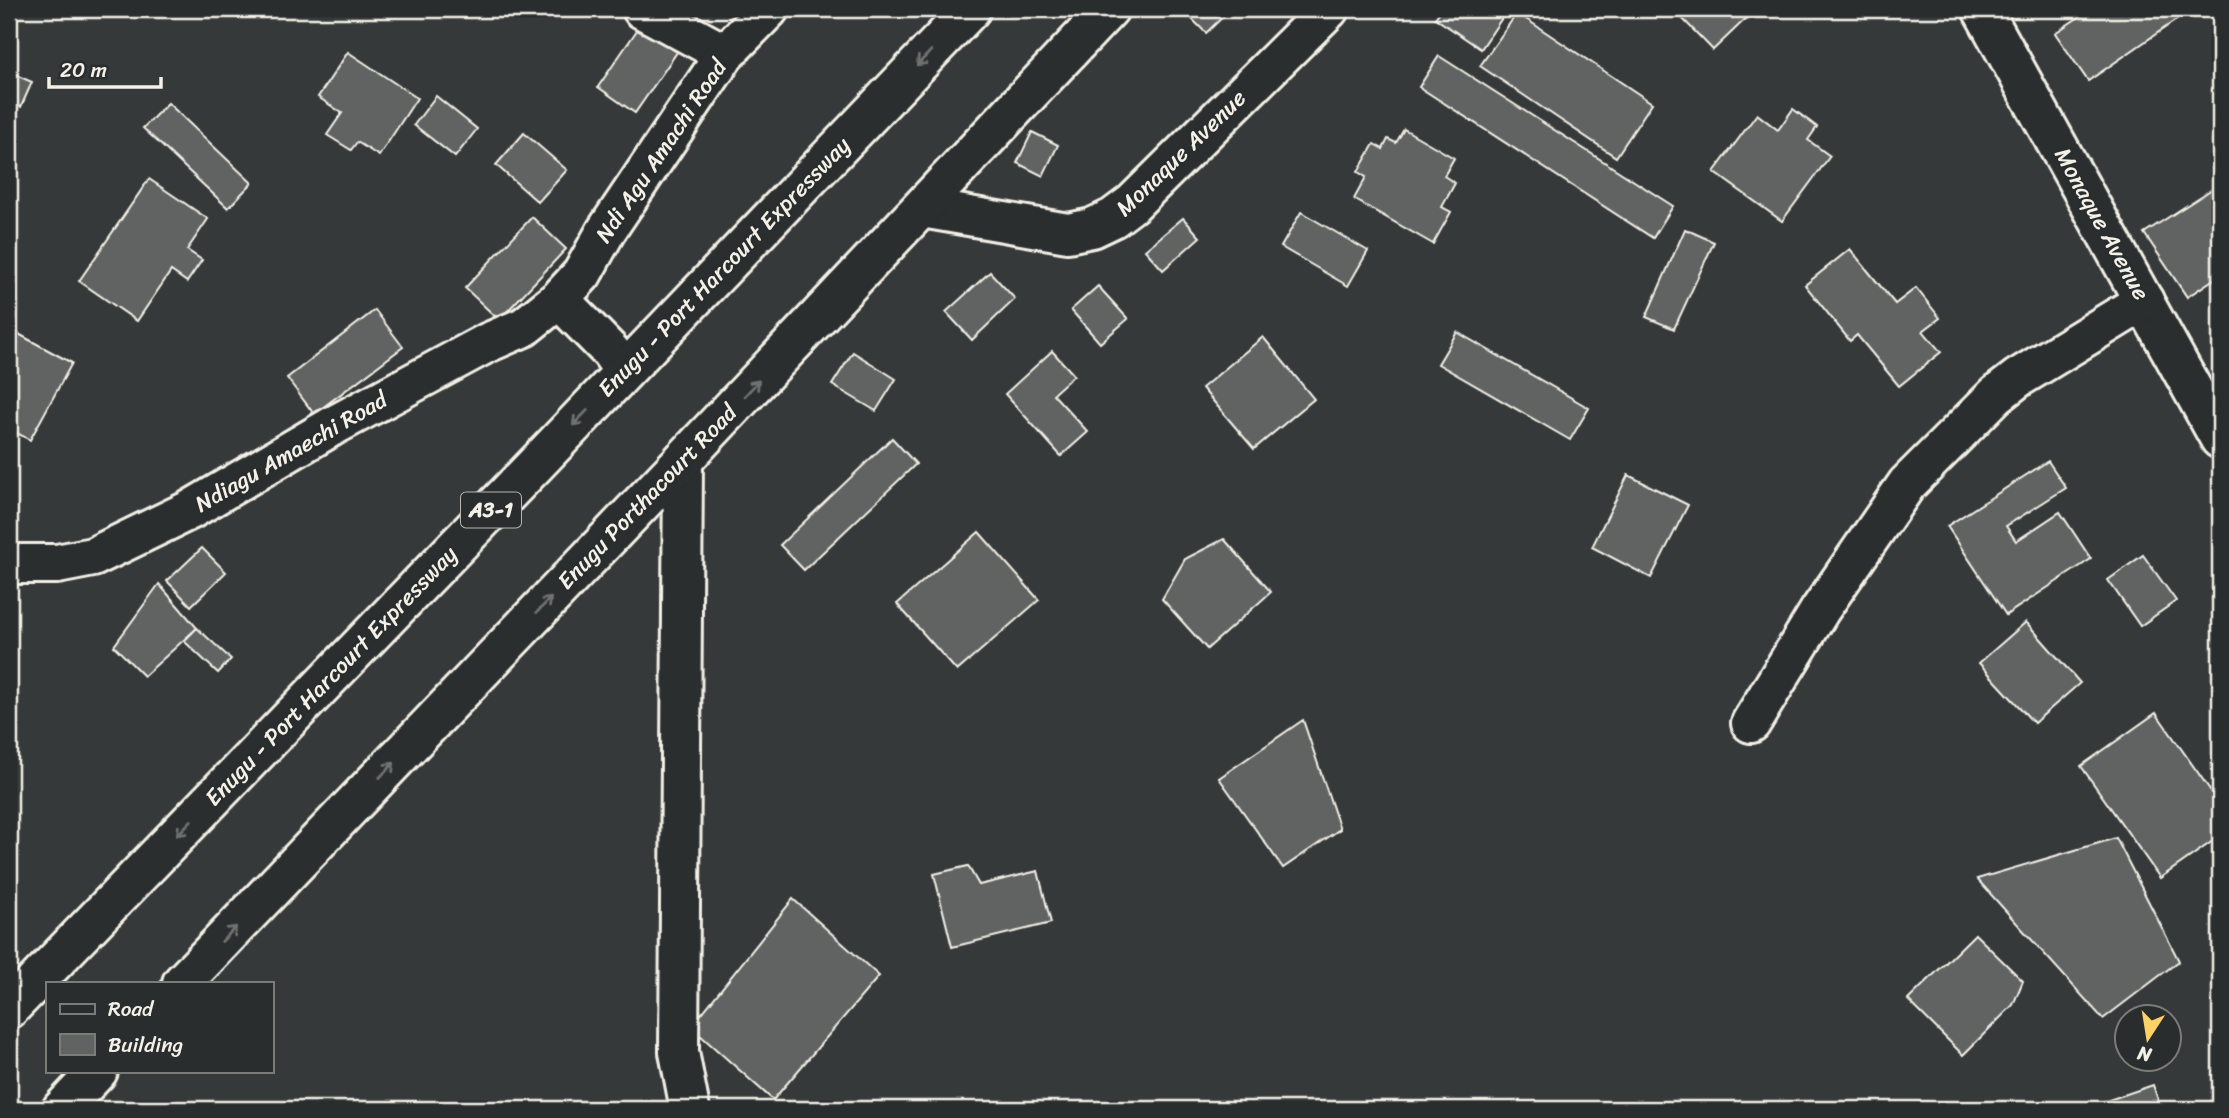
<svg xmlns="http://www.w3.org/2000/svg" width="2229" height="1118" font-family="Sriracha,sans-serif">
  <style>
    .building { fill: #616362; stroke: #f4f1e8; stroke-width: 2 }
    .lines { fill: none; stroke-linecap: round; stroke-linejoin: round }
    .minor-casing { stroke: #f4f1e8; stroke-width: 44 }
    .highway-casing { stroke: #f4f1e8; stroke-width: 44 }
    .minor { stroke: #2a2d2e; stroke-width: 38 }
    .highway { stroke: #2a2d2e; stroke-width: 38 }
    .oneway { stroke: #71726f }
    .labels { text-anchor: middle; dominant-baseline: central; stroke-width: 5; stroke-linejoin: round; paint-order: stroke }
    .shield { fill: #2a2d2e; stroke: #b7b6b0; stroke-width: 2 }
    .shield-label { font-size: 21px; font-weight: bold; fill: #f4f1e8 }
    .street-label { font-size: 23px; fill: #f4f1e8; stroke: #2a2d2e }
  </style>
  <rect width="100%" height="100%" fill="#363939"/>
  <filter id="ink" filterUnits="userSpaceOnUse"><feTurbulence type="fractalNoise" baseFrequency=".0143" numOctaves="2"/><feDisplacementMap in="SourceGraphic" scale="14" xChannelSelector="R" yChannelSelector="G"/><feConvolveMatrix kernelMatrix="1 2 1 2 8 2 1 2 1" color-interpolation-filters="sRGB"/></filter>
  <g filter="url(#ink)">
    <g class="building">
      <path d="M1192,9H1231L1206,33L1187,14Z"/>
      <path d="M1442,9H1508L1481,49L1435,18Z"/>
      <path d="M1683,9H1756L1713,50L1678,14Z"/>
      <path d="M2091,9H2192L2088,81L2055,33Z"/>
      <path d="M1517,13L1652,103L1616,157L1480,66Z"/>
      <path d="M646,17L684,42L635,113L598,87Z"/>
      <path d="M348,52L417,98L379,156L357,142L351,150L327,135L342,113L318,97Z"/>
      <path d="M1439,56L1673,206L1653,238L1419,87Z"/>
      <path d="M9,72L32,82L21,107L9,102Z"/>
      <path d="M436,96L477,129L455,157L414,125Z"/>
      <path d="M168,103L252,183L228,208L143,128Z"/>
      <path d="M1793,109L1817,127L1808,140L1830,156L1782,221L1714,172L1757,114L1778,130Z"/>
      <path d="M1404,129L1454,158L1444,176L1455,183L1442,207L1451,212L1433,244L1354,199L1366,177L1358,172L1374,144L1383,149L1388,139L1396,143Z"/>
      <path d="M1032,132L1058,145L1043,176L1017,163Z"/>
      <path d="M524,133L567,170L538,202L496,165Z"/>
      <path d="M149,179L208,219L187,250L202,260L187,282L171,271L137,321L79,281Z"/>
      <path d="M2220,184V275L2187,297L2144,233Z"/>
      <path d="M1301,212L1368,251L1348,286L1281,247Z"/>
      <path d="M532,217L566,249L499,320L465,288Z"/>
      <path d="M1183,218L1200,237L1163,270L1145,250Z"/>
      <path d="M1685,229L1714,242L1674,329L1646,317Z"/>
      <path d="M1850,249L1895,304L1916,288L1940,318L1923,331L1941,352L1899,386L1857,335L1850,341L1805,285Z"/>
      <path d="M990,272L1015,299L972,340L946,312Z"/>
      <path d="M1098,286L1128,319L1100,343L1071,310Z"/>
      <path d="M375,310L403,347L314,414L287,378Z"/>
      <path d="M13,331L72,363L30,440L9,429V338Z"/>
      <path d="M1457,332L1589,408L1570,440L1438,364Z"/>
      <path d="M1263,337L1314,399L1254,449L1202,388Z"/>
      <path d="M1052,351L1074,375L1053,394L1088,432L1061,456L1005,394Z"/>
      <path d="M853,352L896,379L876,411L832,385Z"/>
      <path d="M892,438L916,464L804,570L780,545Z"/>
      <path d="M2048,461L2066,488L2006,526L2016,541L2060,512L2091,559L2006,615L1947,526Z"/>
      <path d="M1628,475L1688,505L1651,578L1592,547Z"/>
      <path d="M979,532L1039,600L957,671L897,604Z"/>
      <path d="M1224,539L1271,592L1207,649L1162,599L1185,559Z"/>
      <path d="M202,548L226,572L191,606L167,581Z"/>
      <path d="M2143,555L2176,601L2140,626L2108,580Z"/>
      <path d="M159,584L197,628L144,676L114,646Z"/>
      <path d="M2026,622L2080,683L2034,723L1979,663Z"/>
      <path d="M197,628L231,659L218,673L184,641Z"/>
      <path d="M2156,713L2220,804V836L2160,878L2081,766Z"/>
      <path d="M1303,720L1340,829L1283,868L1219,778Z"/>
      <path d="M2116,838L2179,961L2103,1019L1977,879Z"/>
      <path d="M968,866L979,885L1038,871L1051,923L952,947L934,874Z"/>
      <path d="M793,899L879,976L773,1100L691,1027Z"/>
      <path d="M1975,934L2023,981L2013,1005L1963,1055L1908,1000Z"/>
      <path d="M2153,1085L2161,1109H2093L2091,1106Z"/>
    </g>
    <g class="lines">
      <defs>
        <g id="minor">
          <path d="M642,9L725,54"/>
          <path d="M1982,9L2220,439"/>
          <path d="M922,208L1068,233L1092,228L1113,218L1133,203L1329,9"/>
          <path d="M559,299L610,351L624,371"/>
          <path d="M683,460L679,1052L690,1109"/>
          <path d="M9,562L15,564H57L93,557L190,510L331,427L487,343L524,327L559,299L582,274L606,231L725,54L769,9"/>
          <path d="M1751,723L1820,610L1907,484L1996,395L2018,378L2144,301"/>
        </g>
        <g id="highway">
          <path d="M182,983L683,460L1109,9"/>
          <path d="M9,1009L538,462L971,9"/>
          <path d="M62,1109L98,1071"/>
        </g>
      </defs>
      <use href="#minor" class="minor-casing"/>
      <use href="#highway" class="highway-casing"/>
      <use href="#minor" class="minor"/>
      <use href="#highway" class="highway"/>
    </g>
    <defs><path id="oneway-shaft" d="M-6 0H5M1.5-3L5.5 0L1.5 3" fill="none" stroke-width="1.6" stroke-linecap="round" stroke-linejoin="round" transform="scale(1.75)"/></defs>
    <g class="oneway">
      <use href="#oneway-shaft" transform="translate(924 58) rotate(134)"/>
      <use href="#oneway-shaft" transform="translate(752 388) rotate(-47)"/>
      <use href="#oneway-shaft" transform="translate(580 418) rotate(134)"/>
      <use href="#oneway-shaft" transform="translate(544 605) rotate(-46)"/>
      <use href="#oneway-shaft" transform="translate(387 770) rotate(-46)"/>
      <use href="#oneway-shaft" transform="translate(184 828) rotate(134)"/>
      <use href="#oneway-shaft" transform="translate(229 934) rotate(-46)"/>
    </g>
  </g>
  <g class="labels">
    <rect class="shield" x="461" y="492.5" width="60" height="35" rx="5"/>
    <g class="shield-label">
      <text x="491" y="510">A3-1</text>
    </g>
    <g class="street-label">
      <text transform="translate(661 151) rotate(-56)">Ndi Agu Amachi Road</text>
      <text transform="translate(1181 153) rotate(-44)">Monaque Avenue</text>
      <text transform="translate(2102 224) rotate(61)">Monaque Avenue</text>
      <text transform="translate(724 267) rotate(-46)">Enugu - Port Harcourt Expressway</text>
      <text transform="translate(291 452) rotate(-30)">Ndiagu Amaechi Road</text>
      <text transform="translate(647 497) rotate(-46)">Enugu Porthacourt Road</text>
      <text transform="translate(331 676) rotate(-46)">Enugu - Port Harcourt Expressway</text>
    </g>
  </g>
  <rect width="2229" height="1118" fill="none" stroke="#2a2d2e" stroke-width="35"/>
  <rect x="18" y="18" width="2194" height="1083" fill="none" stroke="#f4f1e8" stroke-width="2.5" filter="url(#ink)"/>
  <rect x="46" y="982" width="228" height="91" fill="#2a2d2e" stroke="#7b7b78" stroke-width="2"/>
  <rect x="60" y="1004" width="35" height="10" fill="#2a2d2e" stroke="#7b7b78" stroke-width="2"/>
  <text x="108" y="1016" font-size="21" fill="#f4f1e8">Road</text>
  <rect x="60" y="1034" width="35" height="21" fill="#616362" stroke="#7b7b78" stroke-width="2"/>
  <text x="108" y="1052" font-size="21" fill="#f4f1e8">Building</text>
  <g transform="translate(2148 1038) rotate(192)"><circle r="33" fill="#2a2d2e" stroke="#7b7b78" stroke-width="2"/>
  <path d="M0-5L12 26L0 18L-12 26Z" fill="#ffd166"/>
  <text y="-10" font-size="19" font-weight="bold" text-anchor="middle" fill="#f4f1e8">N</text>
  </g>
  <path d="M49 77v10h112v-10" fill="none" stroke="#f4f1e8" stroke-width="3.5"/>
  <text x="60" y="77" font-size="21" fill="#f4f1e8" stroke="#2a2d2e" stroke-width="5" paint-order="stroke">20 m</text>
</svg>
